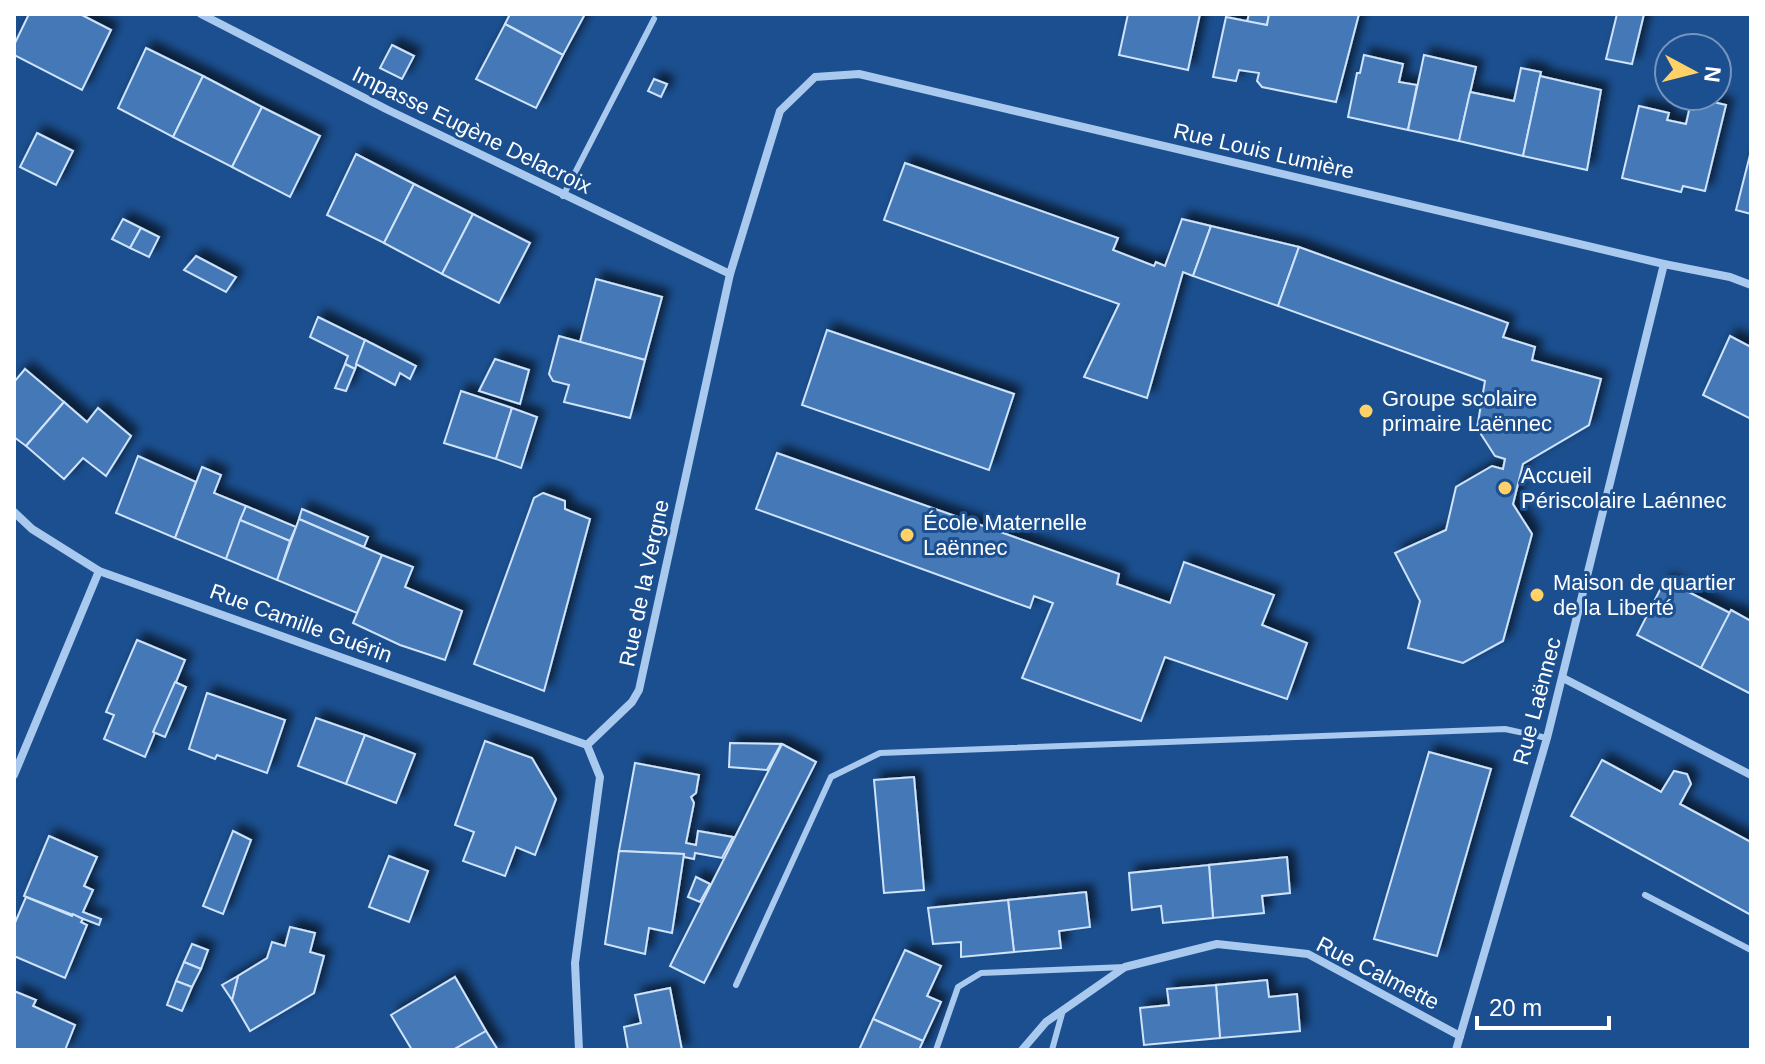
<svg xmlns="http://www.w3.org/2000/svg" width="1765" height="1064" font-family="Helvetica,sans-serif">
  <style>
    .building { fill: #4478b7; stroke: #cfe3fa; stroke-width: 2; filter: url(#shadow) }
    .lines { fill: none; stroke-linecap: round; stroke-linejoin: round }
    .service { stroke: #a9c9ee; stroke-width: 6 }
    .minor { stroke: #a9c9ee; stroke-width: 8 }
    .poi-dot { fill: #ffd166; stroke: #1b4f8f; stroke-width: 3 }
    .labels { text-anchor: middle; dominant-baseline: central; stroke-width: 6; stroke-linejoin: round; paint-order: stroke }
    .street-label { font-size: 22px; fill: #fff; stroke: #1b4f8f }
    .poi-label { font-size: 22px; fill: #fff; stroke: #1b4f8f; text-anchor: start }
  </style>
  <defs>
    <filter id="shadow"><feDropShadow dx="7" dy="-7" stdDeviation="4" flood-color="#0009"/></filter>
  </defs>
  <rect width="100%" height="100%" fill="#1b4f8f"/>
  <g class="building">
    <path d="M29,14H80L111,30L82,90L14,55V45Z"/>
    <path d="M510,14H585L563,55L505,24Z"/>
    <path d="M1128,14H1200L1188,70L1119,55Z"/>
    <path d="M1249,14H1269L1267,25L1247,22Z"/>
    <path d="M1269,14H1359L1336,102L1262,87L1257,81L1259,73L1239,70L1236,81L1213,77L1226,17L1267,25Z"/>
    <path d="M1617,14H1644L1632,64L1606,59Z"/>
    <path d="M505,24L563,55L536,108L476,79Z"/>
    <path d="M392,45L414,56L402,79L380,68Z"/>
    <path d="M146,48L203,76L173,137L118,108Z"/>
    <path d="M1364,55L1403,64L1399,82L1417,85L1408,130L1348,117L1357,73H1360Z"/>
    <path d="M1424,55L1476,67L1459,141L1408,130Z"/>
    <path d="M1521,68L1541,72L1523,156L1459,141L1470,92L1514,101Z"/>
    <path d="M203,76L262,107L232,167L173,137Z"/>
    <path d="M1540,76L1601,90L1587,170L1523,156Z"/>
    <path d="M654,79L667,84L661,97L648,91Z"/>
    <path d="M1692,97L1726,105L1705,191L1683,186L1681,192L1622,178L1639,106L1669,113L1667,120L1686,124Z"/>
    <path d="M262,107L320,136L290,197L232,167Z"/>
    <path d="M37,133L73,151L56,185L20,167Z"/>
    <path d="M1751,151V214L1736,210Z"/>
    <path d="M356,154L414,184L384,243L327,215Z"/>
    <path d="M905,163L1118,238L1113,250L1154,266L1156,262L1165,266L1182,219L1211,226L1193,276L1183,272L1147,398L1084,377L1119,304L884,220Z"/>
    <path d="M414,184L473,214L442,274L384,243Z"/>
    <path d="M473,214L530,243L499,303L442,274Z"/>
    <path d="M123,219L141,228L130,248L112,239Z"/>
    <path d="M1211,226L1299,247L1278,306L1193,276Z"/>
    <path d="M141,228L159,237L149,257L130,248Z"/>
    <path d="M1299,247L1508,323L1503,337L1535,347L1532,360L1601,379L1589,425L1523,464L1513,504L1532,534L1503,641L1463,663L1408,648L1420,601L1395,553L1446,530L1456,487L1492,466L1503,469L1505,459L1495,456L1477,428L1485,381L1278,306Z"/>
    <path d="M196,256L236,277L226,292L184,270Z"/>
    <path d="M596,279L662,297L645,360L580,342Z"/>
    <path d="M318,317L365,340L355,369L345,364L348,356L310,337Z"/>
    <path d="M827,330L1014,394L989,470L802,405Z"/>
    <path d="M559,336L645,360L630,418L564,402L569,385L553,381L549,374Z"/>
    <path d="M1730,336L1751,347V419L1703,395Z"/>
    <path d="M365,340L416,366L410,379L400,373L395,385L356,364Z"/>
    <path d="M495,359L529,370L520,404L479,391Z"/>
    <path d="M345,364L355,369L346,391L335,388Z"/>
    <path d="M25,369L64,402L26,446L14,437V382Z"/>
    <path d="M461,391L512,408L496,459L444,443Z"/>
    <path d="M64,402L87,422L98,408L131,436L106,476L83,458L64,479L26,446Z"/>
    <path d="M512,408L537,417L521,468L496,459Z"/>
    <path d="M777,453L1119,574L1117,584L1170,603L1184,562L1274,595L1262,625L1307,643L1287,699L1165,657L1141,721L1022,678L1053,603L1034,596L1030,608L756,509Z"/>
    <path d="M138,456L196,482L175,538L116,513Z"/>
    <path d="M202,467L221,475L214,493L246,506L226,559L175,538Z"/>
    <path d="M543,493L565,501V509L590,519L544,691L474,664L534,498Z"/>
    <path d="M246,506L296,527L290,541L240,520Z"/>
    <path d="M302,509L368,537L364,547L299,519Z"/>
    <path d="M299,519L382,555L357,613L277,580Z"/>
    <path d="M240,520L290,541L277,580L226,559Z"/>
    <path d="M382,555L413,567L405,587L462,611L445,660L400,645L353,623Z"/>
    <path d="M1665,580L1730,613L1701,668L1637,635Z"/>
    <path d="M1731,610L1751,621V694L1701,668Z"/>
    <path d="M137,640L185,660L145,757L104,739L114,715L106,712Z"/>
    <path d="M175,682L186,687L165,737L153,732Z"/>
    <path d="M207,693L285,720L267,773L217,755L215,759L189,749Z"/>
    <path d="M316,718L365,735L346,784L298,766Z"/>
    <path d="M365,735L415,754L396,803L346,784Z"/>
    <path d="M485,741L532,758L556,799L535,855L516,847L505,876L463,861L474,832L455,825Z"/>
    <path d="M730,743L781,744L767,770L729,767Z"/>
    <path d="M782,744L816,762L704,983L670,966Z"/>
    <path d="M1429,752L1491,769L1437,956L1374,939Z"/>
    <path d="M1602,760L1661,792L1674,771L1687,774L1691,784L1680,804L1751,842V915L1571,816Z"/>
    <path d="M635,763L699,775L696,793L691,797L694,803L686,843L696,845L698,831L733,837L722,858L695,853L694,859L684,857V854L619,851Z"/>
    <path d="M914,777L924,890L884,893L874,780Z"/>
    <path d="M233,831L251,840L223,914L203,906Z"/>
    <path d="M49,836L97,857L84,886L93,890L83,912L101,919L99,925L24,896Z"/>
    <path d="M619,851L684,854L672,933L649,928L645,954L605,944Z"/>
    <path d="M389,856L428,871L409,922L369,907Z"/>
    <path d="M1287,857L1290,893L1262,896L1264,913L1213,918L1209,865Z"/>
    <path d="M1209,865L1213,918L1163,923L1161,906L1132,910L1129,873Z"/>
    <path d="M696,877L710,884L700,902L688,897Z"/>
    <path d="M1086,892L1090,927L1059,931L1061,948L1014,952L1008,900Z"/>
    <path d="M26,897L72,916L73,914L83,919L81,922L87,925L65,978L14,956V925Z"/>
    <path d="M1008,900L1014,952L961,957V942L933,944L928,908Z"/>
    <path d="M290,927L315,933L310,952L324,956L314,993L250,1031L232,1000L238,976L267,958L272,942L285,946Z"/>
    <path d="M192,944L208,950L201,969L184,962Z"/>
    <path d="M905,950L941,966L927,996L941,1002L923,1041L873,1019Z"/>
    <path d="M184,962L201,969L192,987L176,981Z"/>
    <path d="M238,976L232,1000L222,985Z"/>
    <path d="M455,977L486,1031L453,1050H412L391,1015Z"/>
    <path d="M1267,980L1269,997L1297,994L1300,1031L1220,1038L1216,985Z"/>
    <path d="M176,981L192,987L182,1011L167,1005Z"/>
    <path d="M1216,985L1220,1038L1144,1045L1140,1008L1169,1005L1167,989Z"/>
    <path d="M670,988L682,1050H628L624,1027L641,1023L635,995Z"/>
    <path d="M14,991L36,1000L33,1006L75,1025L65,1050H14Z"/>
    <path d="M873,1019L923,1041L919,1050H859Z"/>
    <path d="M486,1031L498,1050H453Z"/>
  </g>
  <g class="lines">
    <g class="service">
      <path d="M563,196L654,19"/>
      <path d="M1645,895L1751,950"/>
      <path d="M736,985L831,777L880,753L1505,729L1547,738"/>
      <path d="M936,1050L958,987L981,973L1125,967"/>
      <path d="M1052,1050L1063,1010"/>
    </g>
    <g class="minor">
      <path d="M201,14L388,110L730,274"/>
      <path d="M14,512L32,529L99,571L587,745"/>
      <path d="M1563,678L1751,775"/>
      <path d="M14,775L99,571"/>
      <path d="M579,1050L575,963L600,777L587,745L632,702L639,690L730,274L780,111L815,77L859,74L1664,264L1730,277L1751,285"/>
      <path d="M1022,1050L1046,1022L1125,967L1217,944L1308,954L1460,1036"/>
      <path d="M1456,1050L1547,738L1664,264"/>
    </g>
  </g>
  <g class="poi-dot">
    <circle cx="1366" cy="411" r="8"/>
    <circle cx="1505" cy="488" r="8"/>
    <circle cx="907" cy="535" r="8"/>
    <circle cx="1537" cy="595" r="8"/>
  </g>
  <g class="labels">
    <g class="street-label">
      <text transform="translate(472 130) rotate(26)">Impasse Eugène Delacroix</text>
      <text transform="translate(1264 151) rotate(13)">Rue Louis Lumière</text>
      <text transform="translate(644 583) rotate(-78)">Rue de la Vergne</text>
      <text transform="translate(301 623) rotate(20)">Rue Camille Guérin</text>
      <text transform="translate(1537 701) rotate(-75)">Rue Laënnec</text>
      <text transform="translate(1378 973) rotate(27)">Rue Calmette</text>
    </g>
    <g class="poi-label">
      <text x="1382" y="398">Groupe scolaire<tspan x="1382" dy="25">primaire Laënnec</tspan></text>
      <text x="1521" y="475">Accueil<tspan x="1521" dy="25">Périscolaire Laénnec</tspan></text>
      <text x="923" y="522">École Maternelle<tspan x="923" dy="25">Laënnec</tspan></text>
      <text x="1553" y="582">Maison de quartier<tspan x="1553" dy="25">de la Liberté</tspan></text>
    </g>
  </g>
  <rect width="1765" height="1064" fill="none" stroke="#ffffff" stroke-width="32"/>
  <g transform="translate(1693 72) rotate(97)"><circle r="38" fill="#1b4f8f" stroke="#7695bc" stroke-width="2"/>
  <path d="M0-6L14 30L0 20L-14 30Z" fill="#ffd166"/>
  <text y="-12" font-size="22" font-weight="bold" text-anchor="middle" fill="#ffffff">N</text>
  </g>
  <path d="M1477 1016v12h132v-12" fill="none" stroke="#ffffff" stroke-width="4"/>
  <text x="1489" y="1016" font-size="24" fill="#ffffff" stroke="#1b4f8f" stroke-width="6" paint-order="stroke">20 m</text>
</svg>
